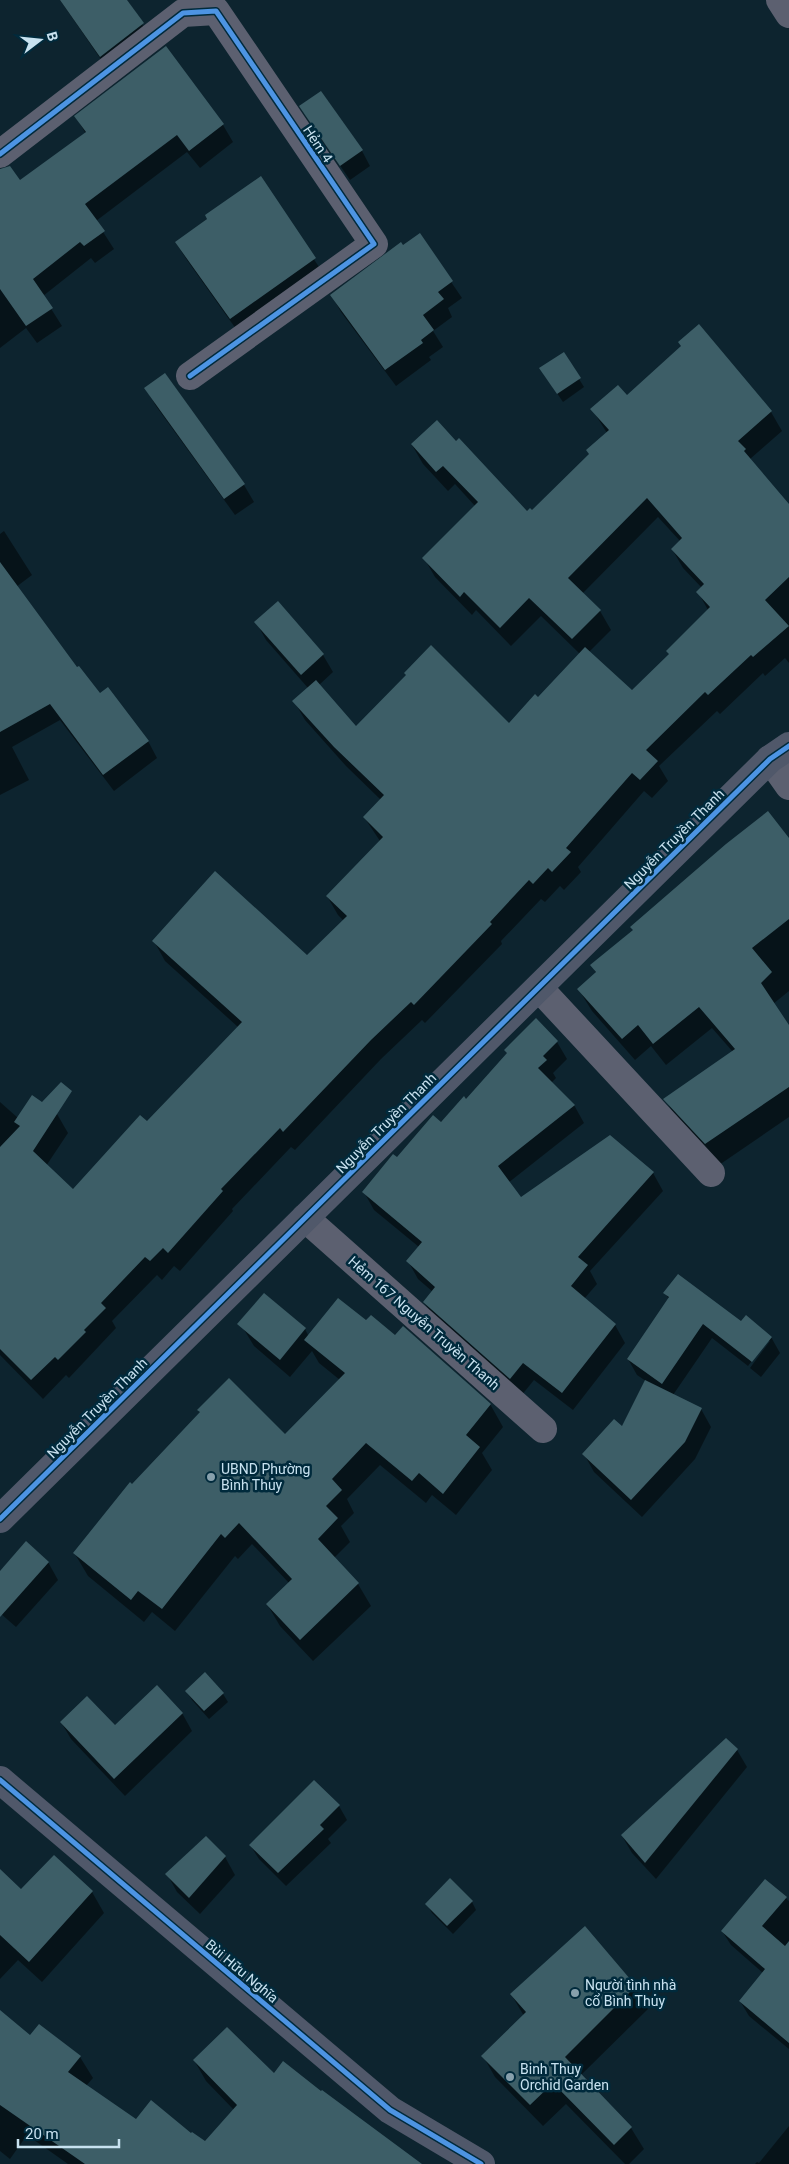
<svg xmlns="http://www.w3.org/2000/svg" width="789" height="2164" font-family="Roboto,sans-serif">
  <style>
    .shadow { fill: #0007; fill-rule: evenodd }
    .building { fill: #3d5e67 }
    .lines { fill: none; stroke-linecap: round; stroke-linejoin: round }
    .street { stroke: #5c6070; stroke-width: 28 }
    .secondary { stroke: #50586a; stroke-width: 28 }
    .cycleway-casing { stroke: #002a3c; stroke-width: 8 }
    .cycleway { stroke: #4d94e3; stroke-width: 5 }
    .poi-dot { fill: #87a0ac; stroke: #002a3c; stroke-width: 2 }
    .labels { text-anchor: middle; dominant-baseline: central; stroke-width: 5; stroke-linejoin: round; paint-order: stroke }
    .street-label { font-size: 14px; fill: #c8e2f0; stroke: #002a3c }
    .poi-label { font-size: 14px; fill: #c8e2f0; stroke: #002a3c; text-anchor: start }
  </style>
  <rect width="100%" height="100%" fill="#0d242f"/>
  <g class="shadow">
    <path d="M60,0H126L153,41L111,74Z"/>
    <path d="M165,48L223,125L233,142L200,168L187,152L96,221L114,249L95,263L91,258L43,296L62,326L37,343L26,328L0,348V204L86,134L76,117Z"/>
    <path d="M310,122L362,151L370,166L350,180Z"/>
    <path d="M260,178L325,276L241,336L187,260L176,243Z"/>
    <path d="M419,235L462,298L448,308L452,317L433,331L443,347L429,357L431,360L396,386L341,312L332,296Z"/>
    <path d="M699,326L771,412L782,431L750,459L789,506V663L785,658L765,676L763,673L720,714L717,711L659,766L668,781L652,798L644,791L578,867L581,872L564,890L560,886L545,902L541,899L501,941L502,944L425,1023L422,1020L381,1059L295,1150L291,1147L232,1209L233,1211L180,1271L174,1266L162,1280L157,1275L112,1321L116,1328L69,1378L66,1375L43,1399L0,1355V1102L18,1118L57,1114L68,1133L46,1166L73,1191L147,1123L238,1027L165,961L154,941L308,957L344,921L338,915L327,896L380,841L364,817L381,800L346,766L305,720L294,701L308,688L266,640L256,622L278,603L323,655L333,672L319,685L356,728L509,724L538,699L580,654L541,616L511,646L476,610L472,615L435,577L424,558L475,506L455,484L448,491L423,464L412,445L456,442L527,513L531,512L590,455L607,433L592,409L627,397L682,347ZM658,517L680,541L672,549L683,568L702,588L698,592L708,610L670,654L632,692L589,652L611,630L600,611L582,594Z"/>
    <path d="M546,377L579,379L584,387L563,402Z"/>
    <path d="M146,389L244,485L254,502L235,515L156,406Z"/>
    <path d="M4,531L32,575L16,587L77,669L99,695L148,741L157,758L114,791L60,720L12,747L29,780L0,795V534Z"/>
    <path d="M789,840V991L773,1004L789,1027V1117L719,1165L678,1121L665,1099L733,1052L712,1028L666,1065L651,1046L635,1060L592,1011L579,990L596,973L592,965Z"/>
    <path d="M557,1042L567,1059L553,1073L556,1078L551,1083L574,1105L584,1123L508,1183L520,1199L653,1173L663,1191L590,1271L597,1284L584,1299L615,1325L625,1343L573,1410L534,1380L521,1396L435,1319L424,1302L433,1292L418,1279L408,1261L419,1247L374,1210L364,1192L397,1159L466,1101Z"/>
    <path d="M665,1293L741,1323L771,1337L780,1353L761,1377L750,1368L770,1341H767L748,1366L712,1338L673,1395L701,1409L711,1427L695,1459L642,1517L594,1472L584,1454L623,1428L646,1381L637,1375L628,1359L669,1299Z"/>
    <path d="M366,1322L395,1337L490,1404L503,1427L482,1453L492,1470L456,1515L432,1495L426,1503L380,1465L347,1499L354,1513L341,1526L350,1542L334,1558L358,1584L371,1606L313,1661L280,1626L267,1604L289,1583L252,1544L238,1559L235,1556L175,1631L152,1612L144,1622L88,1576L75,1554L132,1485L285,1436L340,1380L319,1363L312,1351L290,1377L254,1346L243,1328L305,1329L309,1337Z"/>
    <path d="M48,1562L58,1580L16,1627L0,1613V1573Z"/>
    <path d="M187,1692L223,1694L228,1702L209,1719L192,1700Z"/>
    <path d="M182,1713L192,1731L125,1796L71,1739L61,1722L115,1727Z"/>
    <path d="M737,1750L747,1767L656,1879L632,1853L622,1836Z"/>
    <path d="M339,1806L347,1820L328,1839L331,1843L286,1886L259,1859L250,1845Z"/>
    <path d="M206,1838L225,1857L235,1875L200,1914L177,1892L167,1874Z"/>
    <path d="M0,1871L21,1891L92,1892L104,1913L42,1982L18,1960L0,1979Z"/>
    <path d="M765,1881L789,1901V2049L749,2016L740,2001L763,1973L731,1945L722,1931Z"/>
    <path d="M472,1902L476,1910L453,1934L432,1913L427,1904Z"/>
    <path d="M585,1928L635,1987L648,2009L581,2075L631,2128L644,2149L629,2164H625L566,2104L543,2126L495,2077L483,2056L524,2016L511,1994Z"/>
    <path d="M0,2012L30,2037L39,2025L80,2057L93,2078L86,2086L136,2121L191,2135L206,2143L234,2110L206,2081L194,2060L275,2075L420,2164H68L27,2135L10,2159L0,2151Z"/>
    <path d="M789,2126V2164H755L757,2162L759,2163Z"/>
  </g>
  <g class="building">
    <path d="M60,0H127L144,23L100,57Z"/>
    <path d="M166,46L224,124L189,151L177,135L85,204L105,231L84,246L80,242L33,279L53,308L26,326L0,289V169L10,166L20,180L86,132L74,116Z"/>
    <path d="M321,91L363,150L340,166L299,106Z"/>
    <path d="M261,176L316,258L230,319L175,242L207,219L205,215Z"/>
    <path d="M420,233L453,281L438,292L444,299L423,315L434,330L421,340L423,343L385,370L330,295L401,242L403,245Z"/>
    <path d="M699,324L772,411L738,441L746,449L744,451L789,504V577L765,600L789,626L753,657L751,655L708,695L705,692L646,750L658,761L640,780L632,773L566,848L571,852L552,872L548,868L533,884L529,880L490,922L492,924L414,1005L411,1002L371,1040L283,1132L280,1128L221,1189L223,1191L168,1253L163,1248L150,1261L145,1257L101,1303L106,1308L84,1330L86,1332L58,1360L55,1357L31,1380L0,1349V1147L20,1126L14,1122L32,1095L42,1102L61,1082L72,1091L33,1151L73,1189L140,1115L147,1121L242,1022L152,941L215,871L307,955L347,916L326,896L383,837L363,817L384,795L334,747L292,701L316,680L356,726L406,675L404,673L431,645L509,723L535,694L538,697L585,647L632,690L669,654L666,651L710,607L696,592L704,584L671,549L682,538L647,498L568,578L601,610L572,639L529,598L500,628L464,592L460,597L422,558L478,502L443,466L436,472L411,444L437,420L456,441L459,438L527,511L530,508L532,510L589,454L586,450L609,430L590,409L618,385L627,395L681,346L678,342Z"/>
    <path d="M564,352L581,378L557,394L539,368Z"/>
    <path d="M165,373L245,484L224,499L144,388Z"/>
    <path d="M0,562L77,667L79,666L100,693L108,687L149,741L103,775L50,704L0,732Z"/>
    <path d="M278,601L324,654L301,675L254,622Z"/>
    <path d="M768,811L789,838V919L752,948L772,972L761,983L789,1025V1087L705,1144L663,1099L735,1049L699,1007L653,1044L638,1025L622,1039L577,989L596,972L590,965L633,930L630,927L726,844Z"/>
    <path d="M536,1018L558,1041L543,1056L547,1060L538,1068L575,1105L498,1166L521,1197L610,1135L654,1172L578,1257L588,1265L571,1286L616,1324L562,1393L523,1363L510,1379L423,1302L435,1287L406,1261L422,1242L362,1192L393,1154L397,1157L433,1115L441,1122L464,1096L466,1099L507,1053L504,1050Z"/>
    <path d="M678,1274L741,1321L746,1315L772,1337L752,1362L703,1324L662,1384L627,1359L669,1297L663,1293Z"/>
    <path d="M264,1293L306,1328L280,1360L237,1324Z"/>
    <path d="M338,1298L366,1320L371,1315L395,1335L403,1326L491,1404L466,1435L480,1447L443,1494L419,1473L412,1481L366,1443L332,1479L342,1490L326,1506L338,1518L318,1539L359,1583L300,1640L266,1604L292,1579L239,1523L225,1538L221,1534L162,1609L138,1591L131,1600L73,1553L130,1482L132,1484L200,1412L197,1410L229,1378L285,1434L345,1373L304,1340Z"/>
    <path d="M645,1380L702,1408L685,1442L631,1500L582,1454L614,1419L622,1426Z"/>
    <path d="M26,1541L49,1562L0,1617V1571Z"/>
    <path d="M205,1672L224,1693L204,1711L185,1691Z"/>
    <path d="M157,1685L183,1713L114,1779L60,1722L87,1696L115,1725Z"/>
    <path d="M726,1738L738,1749L645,1863L621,1835Z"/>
    <path d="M314,1780L340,1805L320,1825L324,1829L278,1873L249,1845Z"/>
    <path d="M206,1836L226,1856L189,1898L165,1874Z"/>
    <path d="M54,1855L93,1891L29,1962L0,1935V1869L21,1889Z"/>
    <path d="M450,1878L473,1901L447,1926L425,1904Z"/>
    <path d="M765,1879L787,1897L762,1926L785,1946L789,1941V2043L739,2001L765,1969L721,1931Z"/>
    <path d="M585,1926L636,1986L565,2057L632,2127L614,2145L553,2083L530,2105L481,2056L526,2012L510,1994Z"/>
    <path d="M0,2010L30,2035L39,2024L81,2056L68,2072L136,2119L151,2100L191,2133L192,2132L205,2141L237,2105L193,2060L227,2027L274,2073L283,2061L321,2091L322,2090L422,2164H85L0,2105Z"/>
  </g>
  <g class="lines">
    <g class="street">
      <path d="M780,0L789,14"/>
      <path d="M0,154L183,13L216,11L374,244L190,376"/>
      <path d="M770,759L789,786"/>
      <path d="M539,988L711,1173"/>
      <path d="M305,1218L543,1429"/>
    </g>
    <g class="secondary">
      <path d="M0,1519L770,759L789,746"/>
      <path d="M0,1780L390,2110L481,2164"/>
    </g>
    <defs>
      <g id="cycleway">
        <path d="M0,154L183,13L216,11L374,244L190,376"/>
        <path d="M0,1519L770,759L789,746"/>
        <path d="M0,1780L390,2110L481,2164"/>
      </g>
    </defs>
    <use href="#cycleway" class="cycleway-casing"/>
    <use href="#cycleway" class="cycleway"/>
  </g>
  <g class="poi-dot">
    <circle cx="211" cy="1477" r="5"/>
    <circle cx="575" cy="1993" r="5"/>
    <circle cx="510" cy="2077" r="5"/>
  </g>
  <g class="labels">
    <g class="street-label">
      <text transform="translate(318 144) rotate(56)">Hẻm 4</text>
      <text transform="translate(674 839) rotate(-45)">Nguyễn Truyền Thanh</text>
      <text transform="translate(386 1123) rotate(-45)">Nguyễn Truyền Thanh</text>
      <text transform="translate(424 1323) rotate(41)">Hẻm 167 Nguyễn Truyền Thanh</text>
      <text transform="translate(97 1408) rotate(-45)">Nguyễn Truyền Thanh</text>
      <text transform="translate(242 1971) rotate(40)">Bùi Hữu Nghĩa</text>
    </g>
    <g class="poi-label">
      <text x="221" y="1469">UBND Phường<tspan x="221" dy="16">Bình Thủy</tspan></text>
      <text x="585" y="1985">Người tình nhà<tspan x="585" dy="16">cổ Bình Thủy</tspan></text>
      <text x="520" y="2069">Binh Thuy<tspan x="520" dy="16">Orchid Garden</tspan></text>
    </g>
  </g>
  <g transform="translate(40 40) rotate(74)" stroke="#002a3c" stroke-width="4" paint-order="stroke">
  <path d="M0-4L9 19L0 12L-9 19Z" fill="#c8e2f0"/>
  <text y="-8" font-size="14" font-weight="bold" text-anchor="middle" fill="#c8e2f0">B</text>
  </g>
  <path d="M18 2139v8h101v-8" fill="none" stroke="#c8e2f0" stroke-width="2.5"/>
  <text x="25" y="2139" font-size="15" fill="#c8e2f0" stroke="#002a3c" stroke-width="4" paint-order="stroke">20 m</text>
</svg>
